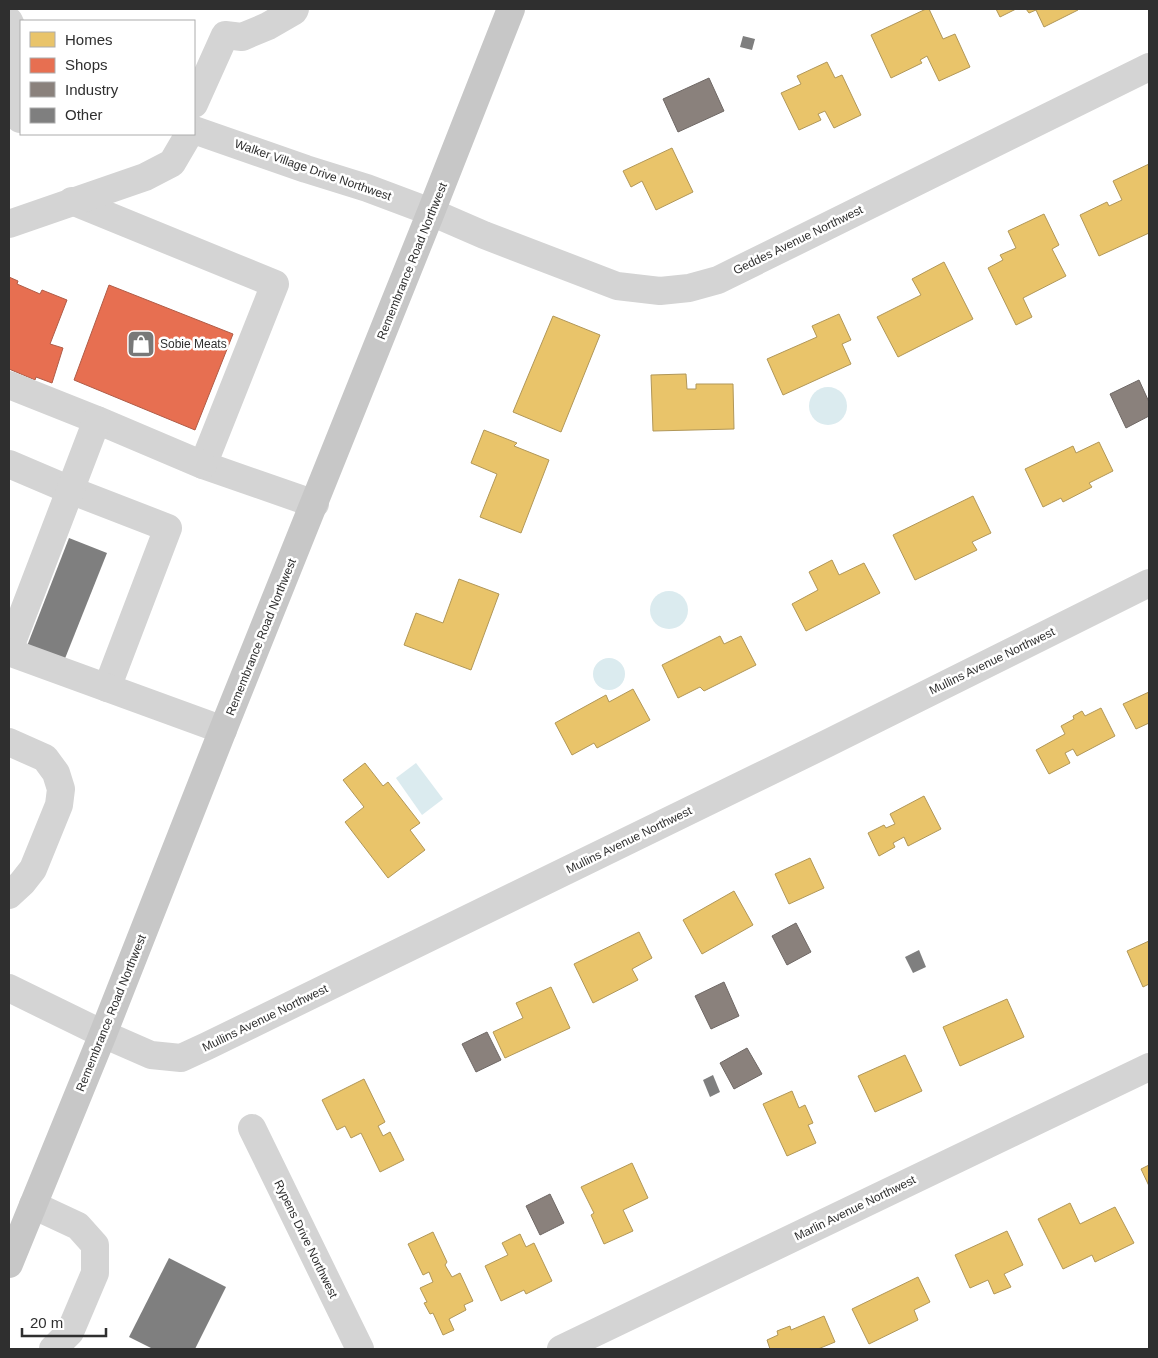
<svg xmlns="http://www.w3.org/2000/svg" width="1158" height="1358" font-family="Helvetica,sans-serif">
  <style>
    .water { fill: #dbebef }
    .homes { fill: #e9c46a; stroke: #b19758 }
    .shops { fill: #e76f51; stroke: #b05c47 }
    .industry { fill: #8a817c; stroke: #6f6865 }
    .building { fill: #7f7f7f }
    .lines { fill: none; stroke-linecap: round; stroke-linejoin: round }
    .minor { stroke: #d4d4d4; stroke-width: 28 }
    .major { stroke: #c7c7c7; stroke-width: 28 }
    .labels { text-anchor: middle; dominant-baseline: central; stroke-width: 5; stroke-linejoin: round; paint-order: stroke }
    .street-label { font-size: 12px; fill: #2f2f2f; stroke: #fff }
    .poi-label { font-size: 12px; fill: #2f2f2f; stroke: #fff; text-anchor: start }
  </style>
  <rect width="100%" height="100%" fill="#fff"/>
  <g class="water">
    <circle cx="828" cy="406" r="19"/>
    <circle cx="669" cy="610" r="19"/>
    <circle cx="609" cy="674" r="16"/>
    <path d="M416,763L443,799L422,815L396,778Z"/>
  </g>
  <g class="homes">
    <path d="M926,9H929L943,39L955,34L970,67L939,81L927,56L920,60L922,63L891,78L871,35Z"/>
    <path d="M996,9H1016L1000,17Z"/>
    <path d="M1026,9H1077L1078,10L1044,27L1036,10L1029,13Z"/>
    <path d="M827,62L835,78L842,75L861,115L834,128L825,111L818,114L821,120L799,130L781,93L801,84L797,76Z"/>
    <path d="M672,148L693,192L656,210L642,181L631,187L623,171Z"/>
    <path d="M1149,164V233L1099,256L1080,215L1107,202L1109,206L1122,200L1113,181Z"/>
    <path d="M1044,214L1059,245L1052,249L1066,276L1023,298L1032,317L1016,325L988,268L1003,260L1000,255L1016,248L1008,231Z"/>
    <path d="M944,262L973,319L898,357L877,317L921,295L912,279Z"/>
    <path d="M839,314L851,340L842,344L851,364L783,395L767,359L817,337L812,326Z"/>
    <path d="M553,316L600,335L561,432L513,412Z"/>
    <path d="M686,374L687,389H696V384H733L734,429L653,431L651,375Z"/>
    <path d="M484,430L517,443L514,446L549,460L521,533L480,517L497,474L471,463Z"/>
    <path d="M1099,442L1113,471L1089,483L1092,487L1063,502L1061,498L1043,507L1025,469L1073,446L1076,453Z"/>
    <path d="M973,496L991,533L972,542L977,550L915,580L893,535Z"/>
    <path d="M832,560L839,575L864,563L880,593L806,631L792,604L818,590L809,572Z"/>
    <path d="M459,579L499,594L471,670L404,645L416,613L443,623Z"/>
    <path d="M720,636L724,644L741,636L756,665L704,691L700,687L678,698L662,665Z"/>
    <path d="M633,689L650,720L597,748L594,743L572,755L555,723L606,695L609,702Z"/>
    <path d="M1149,692V723L1136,729L1123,704Z"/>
    <path d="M1101,708L1115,736L1077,756L1073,749L1065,753L1070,763L1049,774L1036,750L1065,734L1061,726L1074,719L1073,716L1082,711L1085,716Z"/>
    <path d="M365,763L383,786L388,782L420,823L410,830L425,850L388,878L345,822L364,807L343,780Z"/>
    <path d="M924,796L941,829L908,846L904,837L893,843L895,847L879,856L868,833L884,825L886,828L895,824L890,814Z"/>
    <path d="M810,858L824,888L789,904L775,874Z"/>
    <path d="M734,891L753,925L702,954L683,920Z"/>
    <path d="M639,932L652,958L632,969L638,980L593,1003L574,964Z"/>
    <path d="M1149,941V984L1143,987L1127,951Z"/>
    <path d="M551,987L570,1028L505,1058L493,1032L523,1018L516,1003Z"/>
    <path d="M1007,999L1024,1037L960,1066L943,1027Z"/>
    <path d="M905,1055L922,1091L875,1112L858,1076Z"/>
    <path d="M364,1079L385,1122L378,1126L383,1136L390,1132L404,1160L380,1172L361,1133L351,1138L345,1126L337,1130L322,1100Z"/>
    <path d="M792,1091L799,1108L805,1105L813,1123L808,1125L816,1143L787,1156L763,1104Z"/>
    <path d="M632,1163L648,1198L623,1210L633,1231L604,1244L591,1215L594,1213L581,1187Z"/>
    <path d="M1149,1165V1186L1141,1169Z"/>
    <path d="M1070,1203L1080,1224L1115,1207L1134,1243L1095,1262L1092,1255L1063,1269L1038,1219Z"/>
    <path d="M1007,1231L1023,1265L1004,1274L1011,1287L994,1294L988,1280L970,1288L955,1255Z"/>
    <path d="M433,1232L447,1262L445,1265L452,1277L460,1273L473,1301L464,1305L466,1310L449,1319L454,1330L443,1335L433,1313L430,1314L424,1303L427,1302L420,1288L433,1282L429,1272L423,1275L408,1244Z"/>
    <path d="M520,1234L526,1247L534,1243L552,1281L526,1294L524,1290L501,1301L485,1266L508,1255L502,1243Z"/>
    <path d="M918,1277L930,1302L914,1310L918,1320L869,1344L852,1309Z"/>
    <path d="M824,1316L835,1342L818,1349H770L767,1340L778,1335L777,1331L790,1326L791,1330Z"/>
  </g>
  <g class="shops">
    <path d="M9,277L18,281L17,284L40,294L42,290L67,300L50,344L63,348L52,383L36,377L35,380L9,369Z"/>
    <path d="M109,285L233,334L195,430L74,380Z"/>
  </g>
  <g class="industry">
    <path d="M709,78L724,111L678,132L663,99Z"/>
    <path d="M1139,380L1149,402V416L1126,428L1110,394Z"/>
    <path d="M796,923L811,952L787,965L772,936Z"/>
    <path d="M724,982L739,1016L711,1029L695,996Z"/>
    <path d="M487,1032L501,1060L476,1072L462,1044Z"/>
    <path d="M747,1048L762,1074L734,1089L720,1063Z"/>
    <path d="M550,1194L564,1223L540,1235L526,1206Z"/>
  </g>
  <g class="building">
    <path d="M743,36L755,39L752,50L740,47Z"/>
    <path d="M69,538L107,553L64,661L27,646Z"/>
    <path d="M919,950L926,967L913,973L905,957Z"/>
    <path d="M713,1075L720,1092L710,1097L703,1080Z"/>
    <path d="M169,1258L226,1287L195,1349H153L129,1337Z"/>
  </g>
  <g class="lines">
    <g class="minor">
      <path d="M9,21L14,32L20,119"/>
      <path d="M194,104L225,35L242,37L268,26L294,11L295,9"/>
      <path d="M194,130L306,169L367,188L431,212L484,235L617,286L660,291L689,288L718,280L1149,67"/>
      <path d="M72,201L275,284L203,465L315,504"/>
      <path d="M9,224L145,177L172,163L189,134"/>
      <path d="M9,385L97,420L203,465"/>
      <path d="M9,464L70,490L168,528L107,688"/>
      <path d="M9,650L97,420"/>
      <path d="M9,652L223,730"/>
      <path d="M9,742L45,758L56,773L61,789L59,805L33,869L22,883L9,895"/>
      <path d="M9,988L103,1034L151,1055L181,1058L207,1046L828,743L1149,583"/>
      <path d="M252,1128L360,1349"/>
      <path d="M33,1205L78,1226L95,1245V1273L70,1332L53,1349"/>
      <path d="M561,1349L1149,1067"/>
    </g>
    <path class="major" d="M9,1264L103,1034L226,722L431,212L511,9"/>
  </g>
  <defs>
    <symbol id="shop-square" viewBox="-11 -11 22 22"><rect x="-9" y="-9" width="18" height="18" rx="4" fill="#787878" stroke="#fff"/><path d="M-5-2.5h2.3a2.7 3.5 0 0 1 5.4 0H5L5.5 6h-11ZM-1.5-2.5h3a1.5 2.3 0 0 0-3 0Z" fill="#fff"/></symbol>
  </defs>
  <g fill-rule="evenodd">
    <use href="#shop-square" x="125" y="328" width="32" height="32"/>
  </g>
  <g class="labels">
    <g class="street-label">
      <text transform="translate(313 170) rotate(19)">Walker Village Drive Northwest</text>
      <text transform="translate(798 240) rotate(-26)">Geddes Avenue Northwest</text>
      <text transform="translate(412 261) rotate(-68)">Remembrance Road Northwest</text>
      <text transform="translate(261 637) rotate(-68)">Remembrance Road Northwest</text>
      <text transform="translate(992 661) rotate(-26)">Mullins Avenue Northwest</text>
      <text transform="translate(629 840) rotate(-26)">Mullins Avenue Northwest</text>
      <text transform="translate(111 1013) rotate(-68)">Remembrance Road Northwest</text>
      <text transform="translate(265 1018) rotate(-26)">Mullins Avenue Northwest</text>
      <text transform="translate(855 1208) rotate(-26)">Marlin Avenue Northwest</text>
      <text transform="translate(306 1239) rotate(64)">Rypens Drive Northwest</text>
    </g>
    <g class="poi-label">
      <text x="160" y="344">Sobie Meats</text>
    </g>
  </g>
  <rect width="1158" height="1358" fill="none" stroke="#2f2f2f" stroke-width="20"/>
  <rect x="20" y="20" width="175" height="115" fill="#ffffff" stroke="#acacac"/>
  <rect x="30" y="32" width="25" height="15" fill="#e9c46a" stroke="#acacac"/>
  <text x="65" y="45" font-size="15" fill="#2f2f2f">Homes</text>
  <rect x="30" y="58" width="25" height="15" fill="#e76f51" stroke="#acacac"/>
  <text x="65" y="70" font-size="15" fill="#2f2f2f">Shops</text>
  <rect x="30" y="82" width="25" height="15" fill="#8a817c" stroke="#acacac"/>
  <text x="65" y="95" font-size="15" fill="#2f2f2f">Industry</text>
  <rect x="30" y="108" width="25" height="15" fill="#7f7f7f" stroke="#acacac"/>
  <text x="65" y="120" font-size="15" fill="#2f2f2f">Other</text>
  <path d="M22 1328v8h84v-8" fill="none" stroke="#2f2f2f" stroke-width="2.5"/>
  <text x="30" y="1328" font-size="15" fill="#2f2f2f" stroke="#ffffff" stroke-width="4" paint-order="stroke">20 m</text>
</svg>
